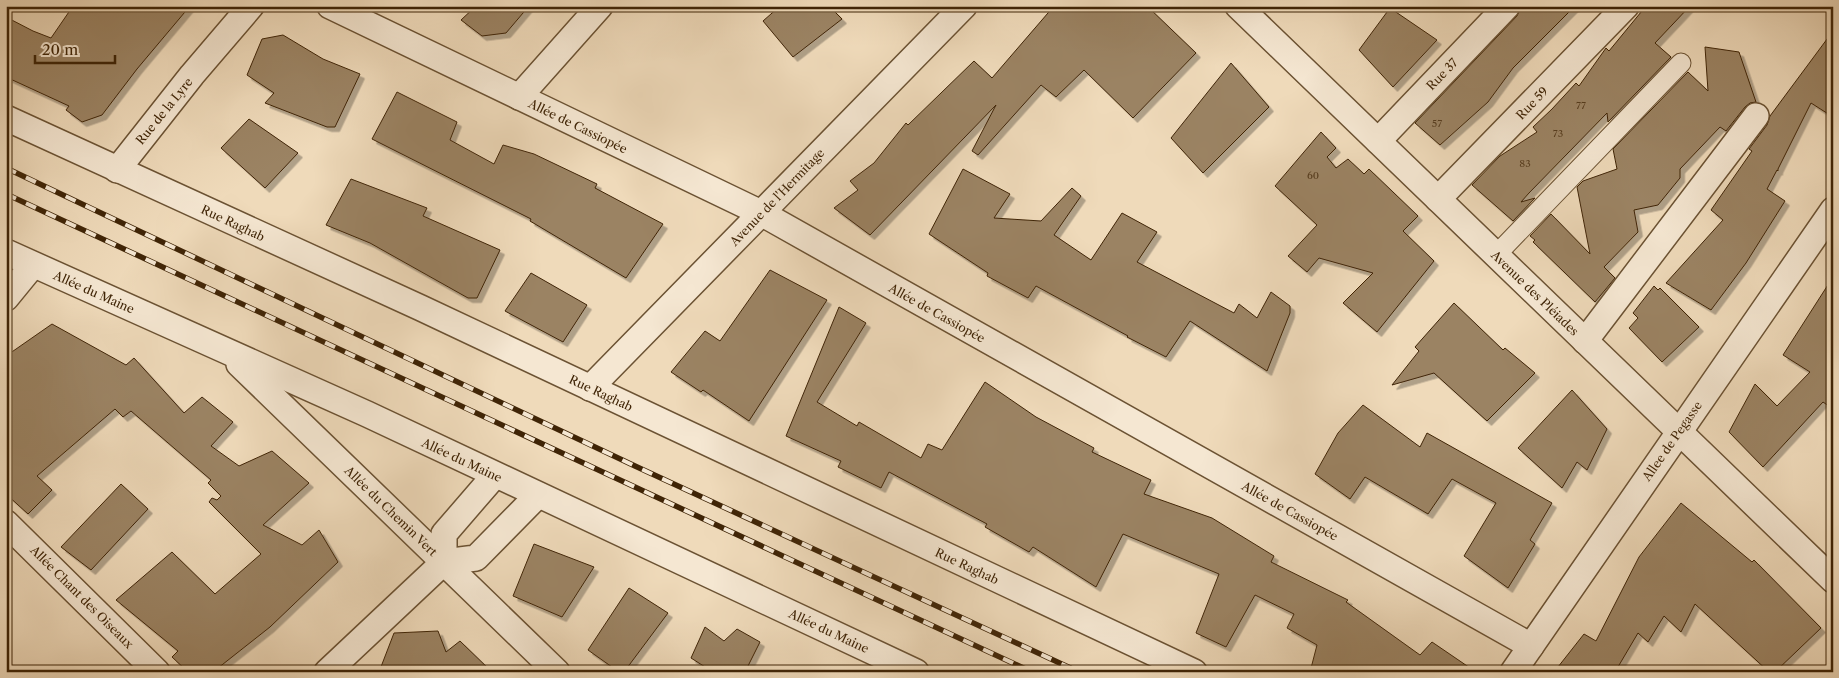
<svg xmlns="http://www.w3.org/2000/svg" width="1839" height="678" font-family="'Libre Caslon Text',serif">
  <style>
    .building { fill: #9b8364; stroke: #3f2406; filter: url(#shadow) }
    .lines { fill: none; stroke-linecap: round; stroke-linejoin: round }
    .pedestrian-casing { stroke: #6b5233; stroke-width: 21 }
    .minor-casing { stroke: #6b5233; stroke-width: 28 }
    .pedestrian { stroke: #f5e7d2; stroke-width: 19 }
    .minor { stroke: #f5e7d2; stroke-width: 25 }
    .rail-casing { stroke: #3f2406; stroke-width: 5.5 }
    .rail { stroke: #f5e7d2; stroke-width: 4; stroke-dasharray: 11; stroke-linecap: butt }
    .labels { text-anchor: middle; dominant-baseline: central; stroke-width: 4; stroke-linejoin: round; paint-order: stroke }
    .number-label { font-size: 10px; fill: #563c1e }
    .street-label { font-size: 12px; fill: #3f2406; stroke: #f5e7d2 }
  </style>
  <defs>
    <filter id="shadow"><feDropShadow dx="4.5" dy="4.5" stdDeviation="0" flood-color="#0004"/></filter>
  </defs>
  <rect width="100%" height="100%" fill="#efdaba"/>
  <filter id="stains"><feTurbulence type="fractalNoise" baseFrequency=".004" numOctaves="4"/><feColorMatrix values="0 0 0 0 .2 0 0 0 0 .09 0 0 0 0 .02 0 0 0 .5 -.17"/></filter>
  <radialGradient id="worn" r=".72"><stop offset=".6" stop-color="#630" stop-opacity="0"/><stop offset="1" stop-color="#630" stop-opacity=".3"/></radialGradient>
  <g class="building">
    <path d="M73,6H190L137,69L102,115L82,122L66,110L69,106L6,77V17L33,31L51,38Z"/>
    <path d="M476,6H529L506,33L482,36L461,20Z"/>
    <path d="M780,6H829L842,19L793,57L763,21Z"/>
    <path d="M1054,6H1147L1196,53L1133,118L1084,70L1056,97L1041,85L978,155L972,151L996,105L870,235L834,208L858,190L850,181L874,163L906,123L908,125L974,61L992,78Z"/>
    <path d="M1521,6H1575L1513,68L1488,102L1440,145L1415,123L1517,16Z"/>
    <path d="M1646,6H1690L1655,43L1671,57L1608,122L1607,113L1529,193L1521,202L1535,198L1513,221L1472,185L1500,156L1537,132L1533,127L1552,109L1576,83L1579,86L1606,48L1609,51Z"/>
    <path d="M1390,8L1437,40L1393,87L1359,50Z"/>
    <path d="M1833,31V117L1811,103L1778,169V171L1777,170L1767,189L1785,201L1746,263L1711,310L1666,283L1723,220L1711,210L1752,151L1749,149L1767,125L1770,116Z"/>
    <path d="M283,35L323,59L360,74L335,127H327L265,103L274,93L247,75L262,39Z"/>
    <path d="M1705,47L1739,52L1756,102L1750,103L1745,107L1726,131L1720,127L1680,169V178L1658,205L1634,210L1638,232L1604,267L1615,278L1595,302L1533,242L1535,240L1530,236L1551,214L1590,254L1577,187L1583,181L1617,169L1613,149L1688,72L1708,91Z"/>
    <path d="M1231,63L1269,107L1203,173L1171,138Z"/>
    <path d="M397,92L457,122L450,140L494,164L503,145L534,154L597,184L595,188L663,224L626,278L530,221L531,219L372,139Z"/>
    <path d="M249,119L298,153L265,188L221,148Z"/>
    <path d="M1321,132L1336,148L1327,157L1336,168L1348,159L1364,174L1369,169L1418,216L1403,231L1434,261L1377,332L1343,303L1373,273L1319,258L1307,272L1288,256L1317,225L1275,186Z"/>
    <path d="M963,169L1010,194L994,218L1041,221L1072,188L1081,196L1054,235L1091,260L1122,213L1157,232L1137,262L1234,313L1239,304L1257,318L1271,292L1290,306V313L1267,371L1190,321L1166,357L1127,337L1128,336L1036,286L1028,298L987,276L988,273L929,234Z"/>
    <path d="M351,179L427,208L423,216L500,250L477,298H468L370,243L326,225Z"/>
    <path d="M770,270L827,300L749,421L703,390L701,392L671,372L705,331L720,341Z"/>
    <path d="M531,273L587,305L563,342L505,311Z"/>
    <path d="M1833,277V409L1823,402L1763,467L1729,432L1755,384L1777,406L1810,372L1783,355Z"/>
    <path d="M1654,286L1658,290L1660,288L1699,327L1662,362L1629,328L1638,318L1633,313Z"/>
    <path d="M1454,303L1503,350L1505,348L1535,373L1487,421L1434,373L1392,385L1419,351L1415,347Z"/>
    <path d="M839,307L866,323L817,402L857,426L859,422L921,458L928,444L942,450L985,382L1036,417L1094,448L1092,452L1151,480L1144,494L1212,518L1274,556L1271,562L1348,600L1346,602L1420,655L1432,642L1476,672H1310L1317,645L1287,628L1294,614L1255,595L1226,647L1196,633L1219,574L1123,534L1096,587L1033,547L1029,552L985,527L987,524L889,472L881,488L838,467L841,461L786,436Z"/>
    <path d="M52,324L126,365L134,358L184,413L202,397L233,422L211,446L239,466L272,451L309,483L263,525L302,545L319,530L338,562L270,627L213,672H188L172,657L178,651L116,600L172,552L215,594L261,554L209,502L212,498L217,500L221,496L208,483L211,480L131,411L123,417L115,409L37,476L52,490L28,514L6,494V356Z"/>
    <path d="M1572,390L1607,429L1587,470L1577,462L1562,488L1518,448Z"/>
    <path d="M1363,405L1420,447L1427,433L1552,503L1530,540L1535,544L1508,588L1464,556L1496,503L1452,479L1428,514L1365,477L1350,499L1315,474L1338,433Z"/>
    <path d="M121,484L148,509L91,570L61,547Z"/>
    <path d="M1681,503L1752,562L1754,560L1821,628L1775,672H1769L1695,604L1681,632L1664,616L1648,642L1638,633L1615,672H1554L1584,634L1596,641L1639,557Z"/>
    <path d="M534,544L594,567L562,617L513,596Z"/>
    <path d="M629,588L668,613L624,672H619L588,650Z"/>
    <path d="M705,627L724,641L737,629L760,642L745,672H713L691,658Z"/>
    <path d="M438,631L446,652L460,641L492,672H379L394,633Z"/>
  </g>
  <g class="lines">
    <defs>
      <path id="pedestrian" d="M1496,255L1681,63"/>
      <g id="minor">
        <path d="M330,6L761,213L1531,646"/>
        <path d="M1238,6L1833,580"/>
        <path d="M519,97L600,6"/>
        <path d="M6,118L421,308L1194,672"/>
        <path d="M1378,141L1507,6"/>
        <path d="M117,170L192,75L251,6"/>
        <path d="M1438,199L1626,6"/>
        <path d="M6,252L367,414L916,672"/>
        <path d="M6,298L33,265"/>
        <path d="M1585,341L1756,116"/>
        <path d="M239,364L557,672"/>
        <path d="M590,388L964,6"/>
        <path d="M6,523L157,672"/>
        <path d="M444,562V534L495,475"/>
        <path d="M327,672L444,562L476,558L538,495"/>
        <path d="M1513,672L1833,210"/>
      </g>
    </defs>
    <use href="#pedestrian" class="pedestrian-casing"/>
    <use href="#minor" class="minor-casing"/>
    <use href="#pedestrian" class="pedestrian"/>
    <use href="#minor" class="minor"/>
    <defs>
      <g id="rail">
        <path d="M6,168L635,466L1079,672"/>
        <path d="M6,194L1032,672"/>
      </g>
    </defs>
    <use href="#rail" class="rail-casing"/>
    <use href="#rail" class="rail"/>
  </g>
  <g class="labels">
    <g class="number-label">
      <text x="1581" y="105">77</text>
      <text x="1437" y="123">57</text>
      <text x="1558" y="133">73</text>
      <text x="1525" y="163">83</text>
      <text x="1313" y="175">60</text>
    </g>
    <g class="street-label">
      <text transform="translate(1442 74) rotate(-46)">Rue 37</text>
      <text transform="translate(1532 103) rotate(-46)">Rue 59</text>
      <text transform="translate(164 111) rotate(-51)">Rue de la Lyre</text>
      <text transform="translate(578 126) rotate(26)">Allée de Cassiopée</text>
      <text transform="translate(777 197) rotate(-46)">Avenue de l'Hermitage</text>
      <text transform="translate(233 223) rotate(25)">Rue Raghab</text>
      <text transform="translate(94 292) rotate(24)">Allée du Maine</text>
      <text transform="translate(1535 293) rotate(44)">Avenue des Pléiades</text>
      <text transform="translate(937 313) rotate(29)">Allée de Cassiopée</text>
      <text transform="translate(601 393) rotate(25)">Rue Raghab</text>
      <text transform="translate(1672 441) rotate(-55)">Allee de Pegasse</text>
      <text transform="translate(462 460) rotate(25)">Allée du Maine</text>
      <text transform="translate(391 511) rotate(44)">Allée du Chemin Vert</text>
      <text transform="translate(1290 511) rotate(29)">Allée de Cassiopée</text>
      <text transform="translate(967 566) rotate(25)">Rue Raghab</text>
      <text transform="translate(82 597) rotate(45)">Allée Chant des Oiseaux</text>
      <text transform="translate(829 631) rotate(25)">Allée du Maine</text>
    </g>
  </g>
  <rect width="1839" height="678" fill="none" stroke="#efdaba" stroke-width="25"/>
  <rect x="8" y="8" width="1824" height="663" fill="none" stroke="#3f2406" stroke-width="2.5"/>
  <rect x="12" y="12" width="1814" height="653" fill="none" stroke="#3f2406"/>
  <path d="M35 55v8h80v-8" fill="none" stroke="#3f2406" stroke-width="2.5"/>
  <text x="42" y="55" font-size="15" fill="#3f2406" stroke="#f5e7d2" stroke-width="4" paint-order="stroke">20 m</text>
  <rect width="100%" height="100%" filter="url(#stains)"/>
  <rect width="100%" height="100%" fill="url(#worn)"/>
</svg>
